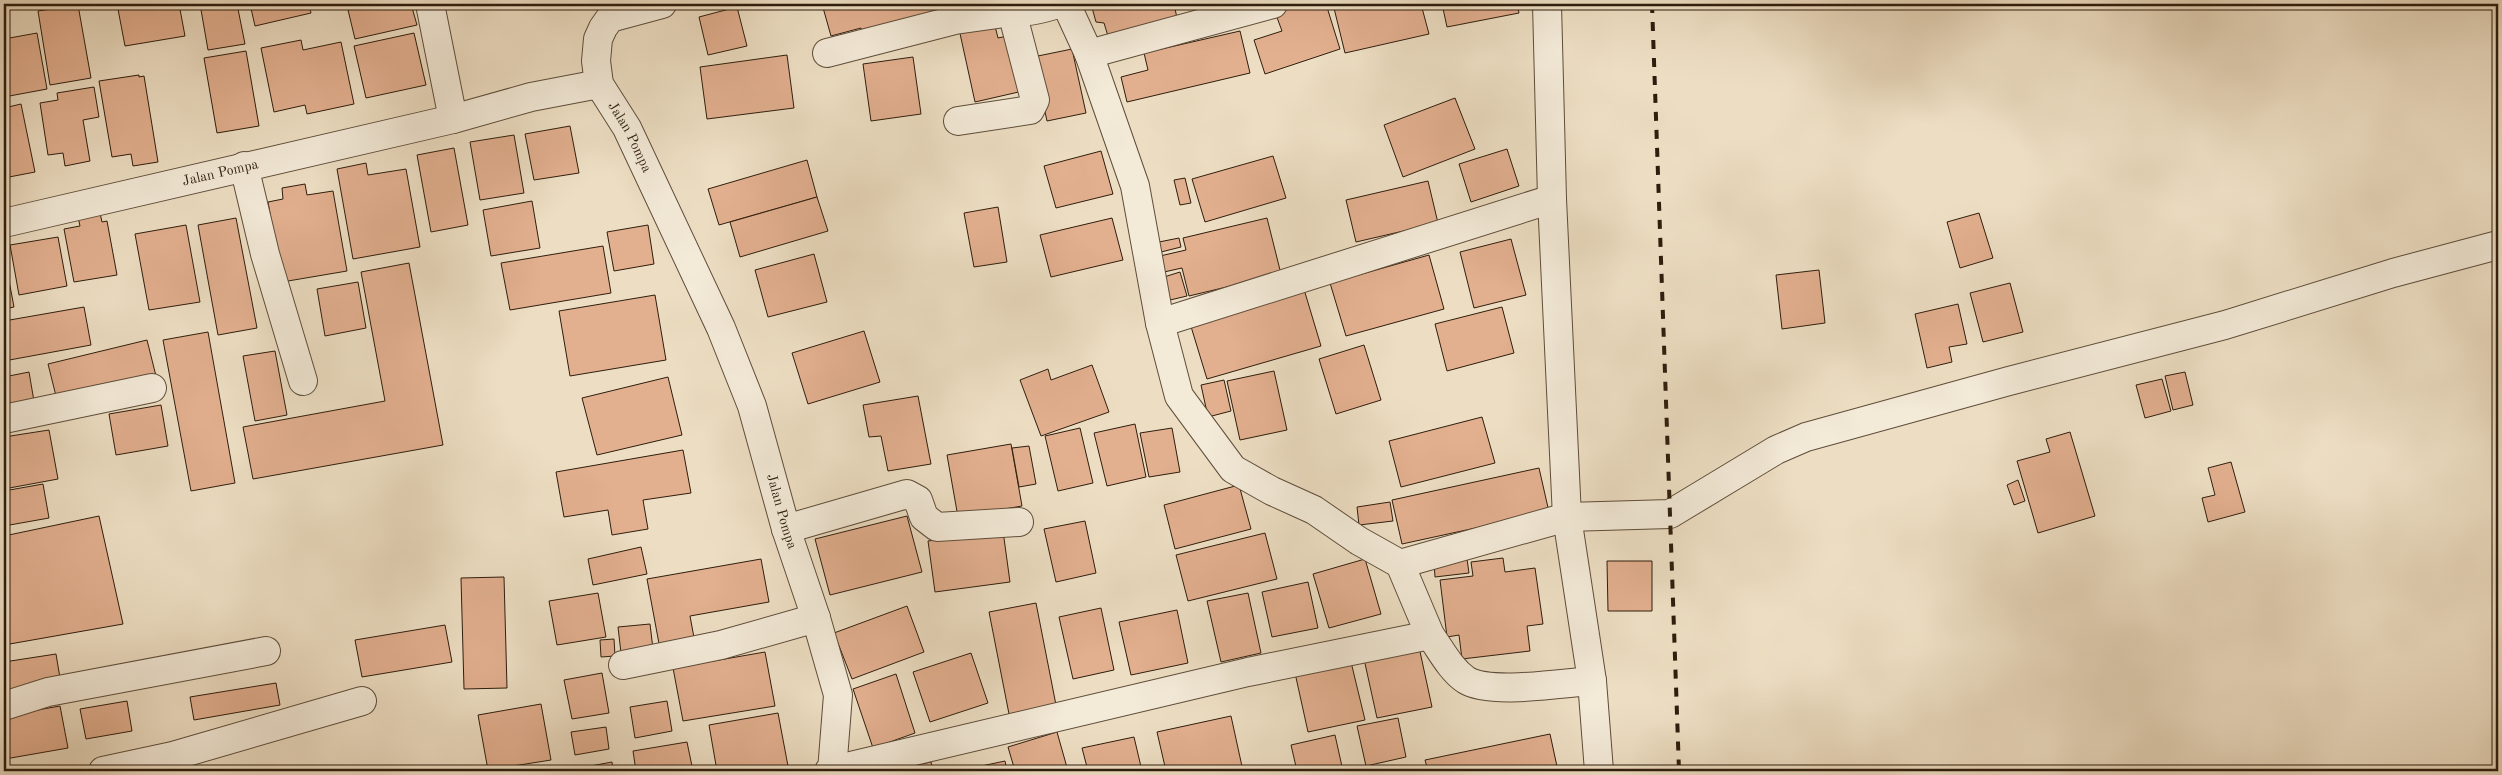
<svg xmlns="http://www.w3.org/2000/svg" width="2502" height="775" font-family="'Old Standard TT',serif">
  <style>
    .building { fill: #e2af8f; stroke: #2e1d0d }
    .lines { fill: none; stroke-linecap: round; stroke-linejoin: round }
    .minor-casing { stroke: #5e4d3a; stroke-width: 30 }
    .minor { stroke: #f3ead8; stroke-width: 28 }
    .rail { stroke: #2e1d0d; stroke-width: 4; stroke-dasharray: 9 9; stroke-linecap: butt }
    .labels { text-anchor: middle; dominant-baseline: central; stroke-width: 5; stroke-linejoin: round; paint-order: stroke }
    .street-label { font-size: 14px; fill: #2e1d0d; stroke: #f3ead8 }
  </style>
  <rect width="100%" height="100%" fill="#eddec3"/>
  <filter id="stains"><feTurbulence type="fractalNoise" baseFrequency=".004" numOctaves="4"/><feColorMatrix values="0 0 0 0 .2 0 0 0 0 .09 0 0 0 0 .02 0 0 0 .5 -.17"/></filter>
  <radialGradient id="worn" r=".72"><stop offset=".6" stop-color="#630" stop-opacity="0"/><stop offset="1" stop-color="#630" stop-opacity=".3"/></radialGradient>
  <g class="building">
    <path d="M117,4H179L185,36L125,46Z"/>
    <path d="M200,4H237L245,44L208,50Z"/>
    <path d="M250,4H309L311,13L255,26Z"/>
    <path d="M376,4H411L417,25L355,39L348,10Z"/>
    <path d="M822,4H948L950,10L863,33L861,28L831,36Z"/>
    <path d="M1091,4H1174L1177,18L1108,36L1104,23L1096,22Z"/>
    <path d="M1300,4H1326L1340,49L1265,74L1254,40L1282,31L1275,12Z"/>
    <path d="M1333,4H1421L1429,34L1345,53Z"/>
    <path d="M1442,4H1517L1519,13L1447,27Z"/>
    <path d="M78,5L91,78L50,85L38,11Z"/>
    <path d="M737,7L747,46L708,55L699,17Z"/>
    <path d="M994,22L998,38L1012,35L1023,91L975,102L959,29Z"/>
    <path d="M1240,31L1250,73L1127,102L1121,77L1148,70L1144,53Z"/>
    <path d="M37,33L47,89L4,97V39Z"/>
    <path d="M414,33L426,85L366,98L354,46Z"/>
    <path d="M301,40L303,50L341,42L354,104L307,114L305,105L274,112L261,48Z"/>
    <path d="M1072,49L1086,113L1047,121L1033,57Z"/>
    <path d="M246,51L259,126L217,133L204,58Z"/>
    <path d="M787,55L794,108L707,119L700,67Z"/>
    <path d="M913,57L921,114L871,121L863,64Z"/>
    <path d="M139,75V77L144,76L158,162L133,166L131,154L112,157L99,81Z"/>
    <path d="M94,87L99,117L83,120L90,161L65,166L63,153L48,155L40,103L58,100L57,93Z"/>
    <path d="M1455,98L1475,149L1403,177L1384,125Z"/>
    <path d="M21,104L35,172L4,178V108Z"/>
    <path d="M570,126L579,173L534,180L525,134Z"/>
    <path d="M514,135L524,193L480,200L470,142Z"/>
    <path d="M454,148L468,225L431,232L417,155Z"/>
    <path d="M1507,149L1519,186L1471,202L1459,164Z"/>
    <path d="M1101,151L1113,194L1056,208L1044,166Z"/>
    <path d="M1273,156L1286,198L1205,222L1192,179Z"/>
    <path d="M807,160L817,197L719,225L708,189Z"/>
    <path d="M366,163L368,175L406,169L420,247L353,259L337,169Z"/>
    <path d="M1185,178L1191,203L1180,205L1174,180Z"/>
    <path d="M1428,181L1438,223L1356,242L1346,200Z"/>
    <path d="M305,184L307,195L333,191L347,271L282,282L268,202L283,199L282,188Z"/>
    <path d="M817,197L828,231L740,257L730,222Z"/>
    <path d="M532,201L540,248L491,256L483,210Z"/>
    <path d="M998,207L1007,262L974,267L964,213Z"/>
    <path d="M100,213L102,222L107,221L117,275L74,282L64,229L80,226L78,217Z"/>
    <path d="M1979,213L1993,258L1960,268L1947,222Z"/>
    <path d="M236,218L257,328L218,335L198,225Z"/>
    <path d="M1112,218L1123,260L1051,277L1040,235Z"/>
    <path d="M1267,218L1281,274L1189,296L1182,268L1164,272L1160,256L1186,250L1183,238Z"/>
    <path d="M186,225L200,302L149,310L135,234Z"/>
    <path d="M648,225L654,264L614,271L607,232Z"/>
    <path d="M58,237L67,286L19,295L10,245Z"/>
    <path d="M1179,238L1181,247L1161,252L1159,242Z"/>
    <path d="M1511,239L1526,295L1474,308L1460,252Z"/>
    <path d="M603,246L611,293L510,310L501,263Z"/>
    <path d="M4,254L14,307L4,309Z"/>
    <path d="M814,254L827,302L768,317L755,270Z"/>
    <path d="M1429,255L1444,309L1346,336L1330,283Z"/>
    <path d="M409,263L443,445L253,479L243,427L385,401L361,272Z"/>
    <path d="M1819,270L1825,323L1782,329L1776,275Z"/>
    <path d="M1180,272L1187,296L1170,300L1164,277Z"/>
    <path d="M358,282L366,328L325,336L317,289Z"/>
    <path d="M2010,283L2023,332L1983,342L1970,293Z"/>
    <path d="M1303,286L1321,346L1207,379L1189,320Z"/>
    <path d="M655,295L666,360L570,376L559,311Z"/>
    <path d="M1958,304L1967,344L1949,347L1952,362L1927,368L1915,314Z"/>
    <path d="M84,307L91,345L4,361V321Z"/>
    <path d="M1502,307L1514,353L1447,371L1435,324Z"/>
    <path d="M864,331L880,382L808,404L792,353Z"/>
    <path d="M208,332L235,483L191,491L163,340Z"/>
    <path d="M147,340L157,380L58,404L48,364Z"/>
    <path d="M1364,345L1381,400L1336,414L1319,359Z"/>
    <path d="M275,351L287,415L255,421L243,356Z"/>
    <path d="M1092,365L1109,412L1041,436L1020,380L1048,369L1051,380Z"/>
    <path d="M1274,371L1287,430L1240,440L1227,381Z"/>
    <path d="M29,372L35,407L4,412V377Z"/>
    <path d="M2185,372L2193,405L2173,410L2165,376Z"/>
    <path d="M668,377L682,435L597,455L582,398Z"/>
    <path d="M2162,379L2171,411L2145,418L2136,385Z"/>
    <path d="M1224,380L1231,411L1208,417L1201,385Z"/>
    <path d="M918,396L931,464L888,471L881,436L869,437L863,405Z"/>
    <path d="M161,405L168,446L116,455L109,414Z"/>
    <path d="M1482,417L1495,463L1401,487L1389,441Z"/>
    <path d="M1135,424L1146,477L1107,486L1094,433Z"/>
    <path d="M1080,428L1093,483L1058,491L1045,436Z"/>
    <path d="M1172,428L1180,472L1149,477L1140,433Z"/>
    <path d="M49,430L58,479L4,489V437Z"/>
    <path d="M2070,432L2095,516L2038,533L2017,461L2050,452L2046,439Z"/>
    <path d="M1011,444L1022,506L958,517L947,455Z"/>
    <path d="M1029,446L1036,484L1019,487L1012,448Z"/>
    <path d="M683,450L691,493L643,500L648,529L612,535L608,510L564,517L556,472Z"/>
    <path d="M2231,462L2245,512L2208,522L2202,498L2215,495L2208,468Z"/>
    <path d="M1539,468L1549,512L1402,544L1392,500Z"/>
    <path d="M2018,480L2025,501L2014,505L2007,485Z"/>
    <path d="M43,484L49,518L4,526V491Z"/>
    <path d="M1239,485L1251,529L1175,549L1164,505Z"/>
    <path d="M1390,502L1393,521L1359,525L1357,507Z"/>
    <path d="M99,516L123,624L4,645V536Z"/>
    <path d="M907,516L922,572L830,595L815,539Z"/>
    <path d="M1085,521L1096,573L1056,582L1044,529Z"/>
    <path d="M1003,531L1010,582L935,592L928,541Z"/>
    <path d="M1265,533L1277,579L1188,601L1176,555Z"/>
    <path d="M641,547L647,574L593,585L588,559Z"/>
    <path d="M1503,558L1505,572L1535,568L1543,624L1527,626L1530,651L1462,659L1459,635L1447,637L1440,580L1473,576L1471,562Z"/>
    <path d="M761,559L769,602L690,616L695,643L660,649L647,579Z"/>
    <path d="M1365,559L1381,614L1329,628L1313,574Z"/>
    <path d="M1467,559L1469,573L1435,577L1434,563Z"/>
    <path d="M1607,561H1652V611H1608Z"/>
    <path d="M504,577L507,688L464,689L461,578Z"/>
    <path d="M1308,582L1318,628L1272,637L1262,592Z"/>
    <path d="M598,593L606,637L557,645L549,601Z"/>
    <path d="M1248,593L1261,653L1221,662L1207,601Z"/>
    <path d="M1036,603L1056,705L1009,714L989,612Z"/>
    <path d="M907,606L924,652L852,679L834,633Z"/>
    <path d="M1101,608L1114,670L1073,679L1059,617Z"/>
    <path d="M1177,610L1188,663L1131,675L1119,622Z"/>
    <path d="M650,624L653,649L621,653L618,627Z"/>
    <path d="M445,625L452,662L362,677L355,640Z"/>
    <path d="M614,639L615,656L601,657L600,640Z"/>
    <path d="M1419,647L1432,707L1377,718L1364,659Z"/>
    <path d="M765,652L775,706L683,721L673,668Z"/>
    <path d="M971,653L988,703L930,722L913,672Z"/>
    <path d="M56,654L61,684L7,693L4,662Z"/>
    <path d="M1351,662L1365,720L1308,732L1295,673Z"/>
    <path d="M602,673L609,713L572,719L564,680Z"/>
    <path d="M896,674L915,733L873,748L853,689Z"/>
    <path d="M276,683L280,705L194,720L190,697Z"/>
    <path d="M127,701L132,731L86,739L80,709Z"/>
    <path d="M667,701L672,731L635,738L630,707Z"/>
    <path d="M541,704L551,760L488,770L478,715Z"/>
    <path d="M60,706L68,748L5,759L4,716Z"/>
    <path d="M778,713L788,766L759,771H717L709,725Z"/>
    <path d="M1231,716L1243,771H1166L1157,732Z"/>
    <path d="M1398,718L1406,757L1366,766L1357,726Z"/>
    <path d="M606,727L609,749L575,755L571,732Z"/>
    <path d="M1057,732L1068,771H1015L1008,747Z"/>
    <path d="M1550,734L1558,771H1428L1425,760Z"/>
    <path d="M1335,735L1343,771H1297L1291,745Z"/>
    <path d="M1134,737L1142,771H1088L1082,748Z"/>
    <path d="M687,742L693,771H636L633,751Z"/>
    <path d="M1005,761L1007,771H958Z"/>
    <path d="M612,762L613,771H574V769Z"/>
    <path d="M931,762L933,771H888Z"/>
    <path d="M1414,767L1415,771H1393Z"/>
  </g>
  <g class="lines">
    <defs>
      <g id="minor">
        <path d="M430,4L453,119"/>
        <path id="s1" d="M662,4L610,18L603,28L598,39L596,61L599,84L627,128L721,328L752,406L786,529L816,618L838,695L832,771"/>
        <path d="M998,4C1021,16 1034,11 1058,4"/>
        <path d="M1547,4L1552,199L1567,517L1592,681L1599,771"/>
        <path d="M827,53L955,20L1012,12L1035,100L1030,110L958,121"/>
        <path d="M1089,54L1273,4"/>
        <path d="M244,166L265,254L303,381"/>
        <path id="s2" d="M4,223L453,119L531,97L599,84"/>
        <path d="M1160,323L1552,199"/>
        <path d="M4,419L152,388"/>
        <path d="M786,529L907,494L918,500L924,517L937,527L1019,522"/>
        <path d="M1400,564L1567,517L1670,514L1776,450L1806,437L2009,381L2225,325L2393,273L2498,245"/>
        <path d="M1430,635C1441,650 1450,669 1466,680C1490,695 1562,683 1592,681"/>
        <path d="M623,665L721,645L816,618"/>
        <path d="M4,706L48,692L266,651"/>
        <path d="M103,771L173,756L362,701"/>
        <path d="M829,771L1248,672L1430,635L1400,564L1359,541L1314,510L1272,491L1233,469L1179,396L1160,323L1135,186L1089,54L1066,4"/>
      </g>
    </defs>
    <use href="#minor" class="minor-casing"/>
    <use href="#minor" class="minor"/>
    <path class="rail" d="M1652,4L1679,771"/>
  </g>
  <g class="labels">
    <g class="street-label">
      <text stroke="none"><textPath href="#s1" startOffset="185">Jalan Pompa</textPath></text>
      <text stroke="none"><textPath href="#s2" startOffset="222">Jalan Pompa</textPath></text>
      <text stroke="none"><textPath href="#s1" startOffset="590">Jalan Pompa</textPath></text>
    </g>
  </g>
  <rect width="2502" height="775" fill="none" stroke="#eddec3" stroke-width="20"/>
  <rect x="5" y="5" width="2492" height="765" fill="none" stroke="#2e1d0d" stroke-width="2.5"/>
  <rect x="10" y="10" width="2482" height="755" fill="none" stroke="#2e1d0d"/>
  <rect width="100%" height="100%" filter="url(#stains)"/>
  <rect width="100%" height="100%" fill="url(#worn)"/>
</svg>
